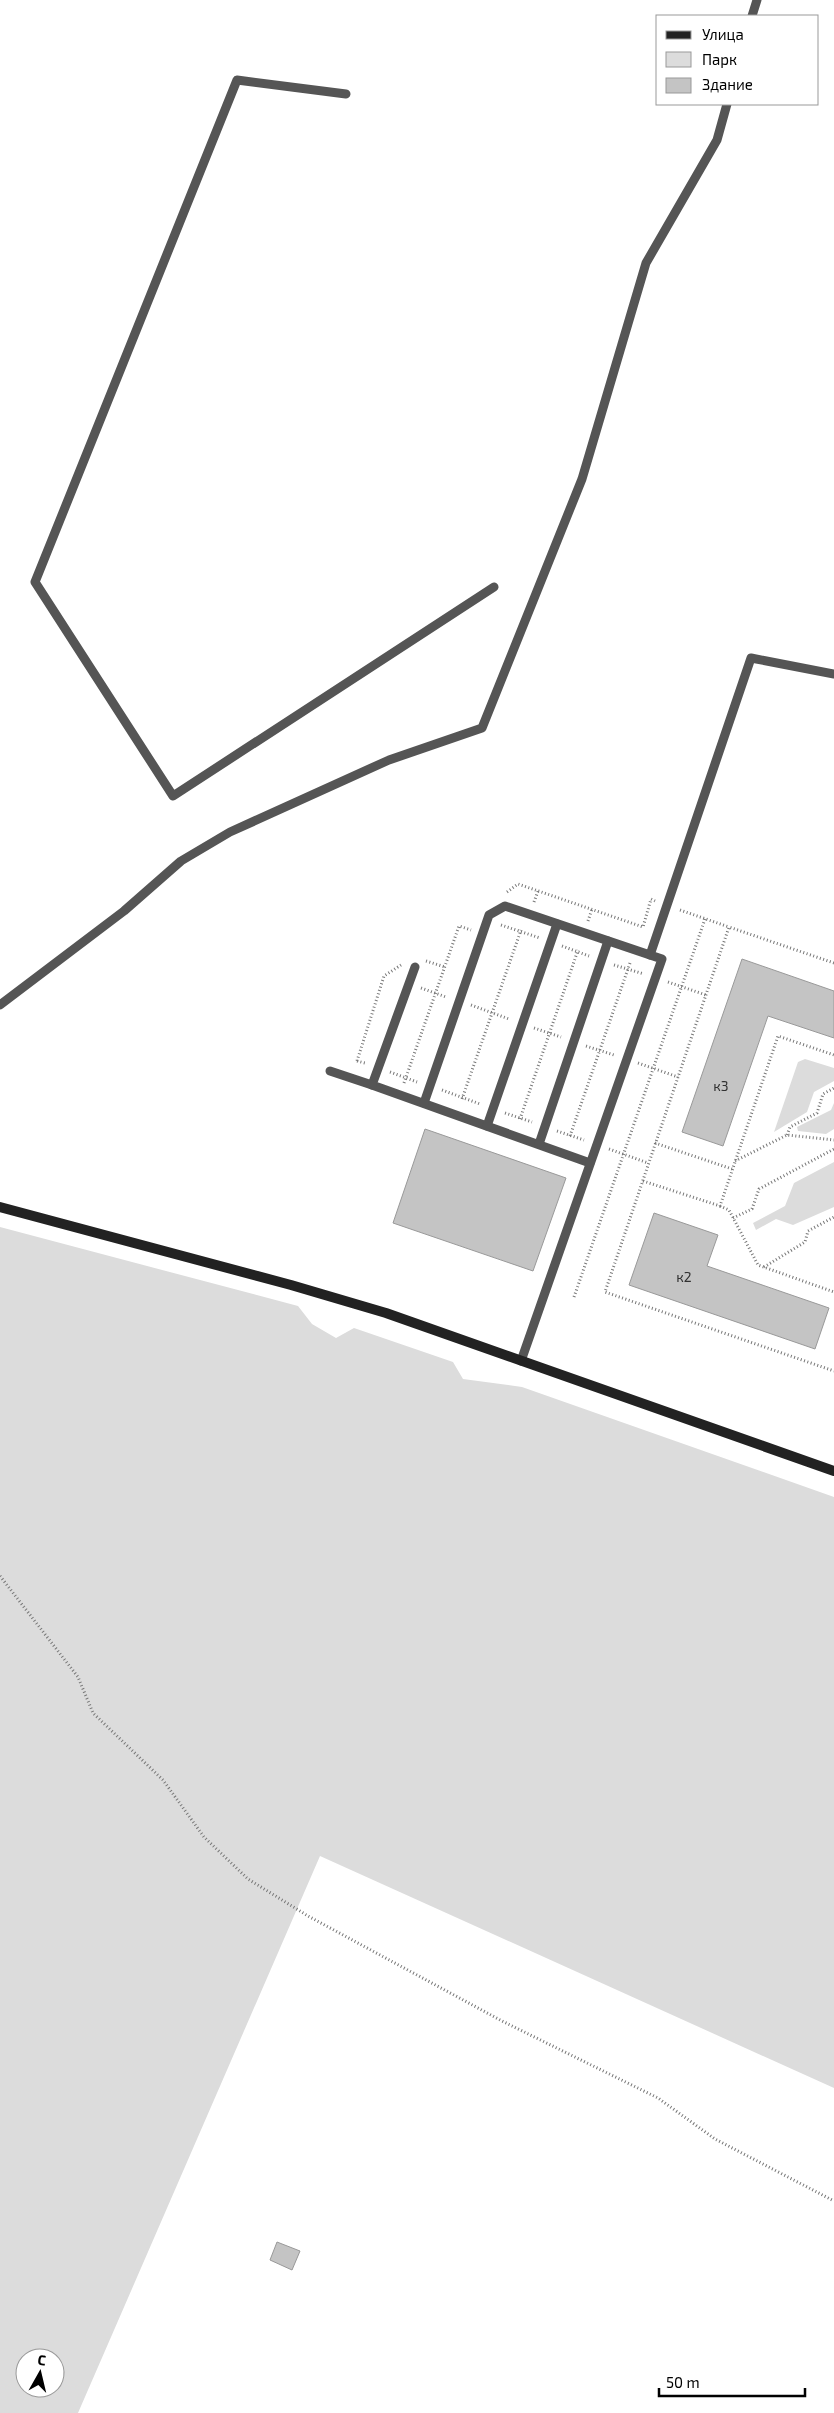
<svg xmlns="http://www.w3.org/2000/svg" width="834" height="2413" font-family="'Exo 2',sans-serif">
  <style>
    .green { fill: #dcdcdc; fill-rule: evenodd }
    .building { fill: #c4c4c4; stroke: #999 }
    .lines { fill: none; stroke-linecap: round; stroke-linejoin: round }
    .path { stroke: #777; stroke-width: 3; stroke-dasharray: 1 2.5; stroke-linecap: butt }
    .lane { stroke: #555; stroke-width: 9 }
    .secondary { stroke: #222; stroke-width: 10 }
    .labels { text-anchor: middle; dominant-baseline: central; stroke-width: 4; stroke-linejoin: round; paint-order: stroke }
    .number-label { font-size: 14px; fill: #313131 }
  </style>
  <rect width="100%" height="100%" fill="#fff"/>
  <g class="green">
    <path d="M805,1059L834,1068V1081L814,1092L807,1112L774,1132L798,1062Z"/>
    <path d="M834,1103V1129L826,1134L798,1131L797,1127L831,1110Z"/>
    <path d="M834,1162V1207L793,1225L776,1219L756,1230L753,1223L785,1206L794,1183Z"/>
    <path d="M0,1227L298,1306L312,1324L336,1338L354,1328L453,1362L463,1379L522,1387L834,1497V2088L320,1856L78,2413H0ZM25,2358H55V2388H25Z"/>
  </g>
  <g class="building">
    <path d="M742,959L834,991V1038L768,1016L723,1146L682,1132Z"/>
    <path d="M425,1129L566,1178L533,1271L393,1223Z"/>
    <path d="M654,1213L718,1235L707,1266L829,1308L815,1349L629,1285Z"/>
    <path d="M277,2242L300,2251L292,2270L270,2260Z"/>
  </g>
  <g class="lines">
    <g class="path">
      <path d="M507,892L518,884L643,927L651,899L655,901"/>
      <path d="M534,902L538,891"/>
      <path d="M680,910L729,927"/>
      <path d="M588,921L592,909"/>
      <path d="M501,925L540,938"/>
      <path d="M562,946L589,956"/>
      <path d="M426,961L445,967"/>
      <path d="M834,963L729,927L605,1292L834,1371"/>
      <path d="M614,965L644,974"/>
      <path d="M668,982L706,995"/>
      <path d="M421,988L446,997"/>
      <path d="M471,1005L509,1019"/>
      <path d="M534,1028L561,1037"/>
      <path d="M586,1046L614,1055"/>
      <path d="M357,1061L365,1063"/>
      <path d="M357,1061L384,976L401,965"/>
      <path d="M638,1063L678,1077"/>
      <path d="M390,1072L417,1082"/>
      <path d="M404,1083L459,926L471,930"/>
      <path d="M442,1090L480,1104"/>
      <path d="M462,1099L521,930"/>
      <path d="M505,1113L532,1122"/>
      <path d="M520,1119L578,950"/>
      <path d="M557,1131L584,1140"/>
      <path d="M787,1135L790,1127L817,1113L823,1094L834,1088"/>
      <path d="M570,1136L630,963"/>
      <path d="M655,1143L732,1169"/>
      <path d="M609,1149L648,1163"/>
      <path d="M735,1161L787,1135L834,1140"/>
      <path d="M643,1181L720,1206L778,1036L834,1055"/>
      <path d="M720,1206L729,1210L758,1265L834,1292"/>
      <path d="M733,1218L752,1209L759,1189L834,1149"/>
      <path d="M764,1267L805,1242L808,1231L834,1217"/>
      <path d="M574,1297L705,919"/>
      <path d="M0,1576L78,1677L93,1713L163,1780L204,1837L248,1879L308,1916L502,2021L658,2098L715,2139L834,2201"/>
    </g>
    <g class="lane">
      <path d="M752,16L757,0"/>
      <path d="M346,94L237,80L35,582L173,796L494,587"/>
      <path d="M415,967L372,1085L590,1163"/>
      <path d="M0,1005L124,911L181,861L230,832L389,760L482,728L582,479L646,263L717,140L727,104"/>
      <path d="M330,1071L372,1085"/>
      <path d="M424,1103L489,915L505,906L650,955"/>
      <path d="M487,1126L557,924"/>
      <path d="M539,1144L608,941"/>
      <path d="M521,1361L662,959L650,955L751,658L834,674"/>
    </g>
    <path class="secondary" d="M0,1207L291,1285L386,1313L834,1471"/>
  </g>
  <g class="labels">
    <g class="number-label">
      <text x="721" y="1085">к3</text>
      <text x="684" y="1276">к2</text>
    </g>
  </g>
  <rect x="656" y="15" width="162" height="90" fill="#ffffff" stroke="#999999"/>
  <rect x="666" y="31" width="25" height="8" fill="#222222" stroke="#999999"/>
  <text x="702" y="40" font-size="15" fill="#000000">Улица</text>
  <rect x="666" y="52" width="25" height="15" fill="#dcdcdc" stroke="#999999"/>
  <text x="702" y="65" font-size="15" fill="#000000">Парк</text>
  <rect x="666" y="78" width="25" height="15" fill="#c4c4c4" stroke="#999999"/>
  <text x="702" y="90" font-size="15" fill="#000000">Здание</text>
  <g transform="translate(40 2373) rotate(8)"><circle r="24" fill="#ffffff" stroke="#999999"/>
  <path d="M0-4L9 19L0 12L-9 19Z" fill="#000000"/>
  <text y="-8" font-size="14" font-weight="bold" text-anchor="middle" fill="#000000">С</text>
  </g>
  <path d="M659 2388v8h146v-8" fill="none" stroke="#000000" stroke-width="2.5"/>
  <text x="666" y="2388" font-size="15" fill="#000000" stroke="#ffffff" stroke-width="4" paint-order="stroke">50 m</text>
</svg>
